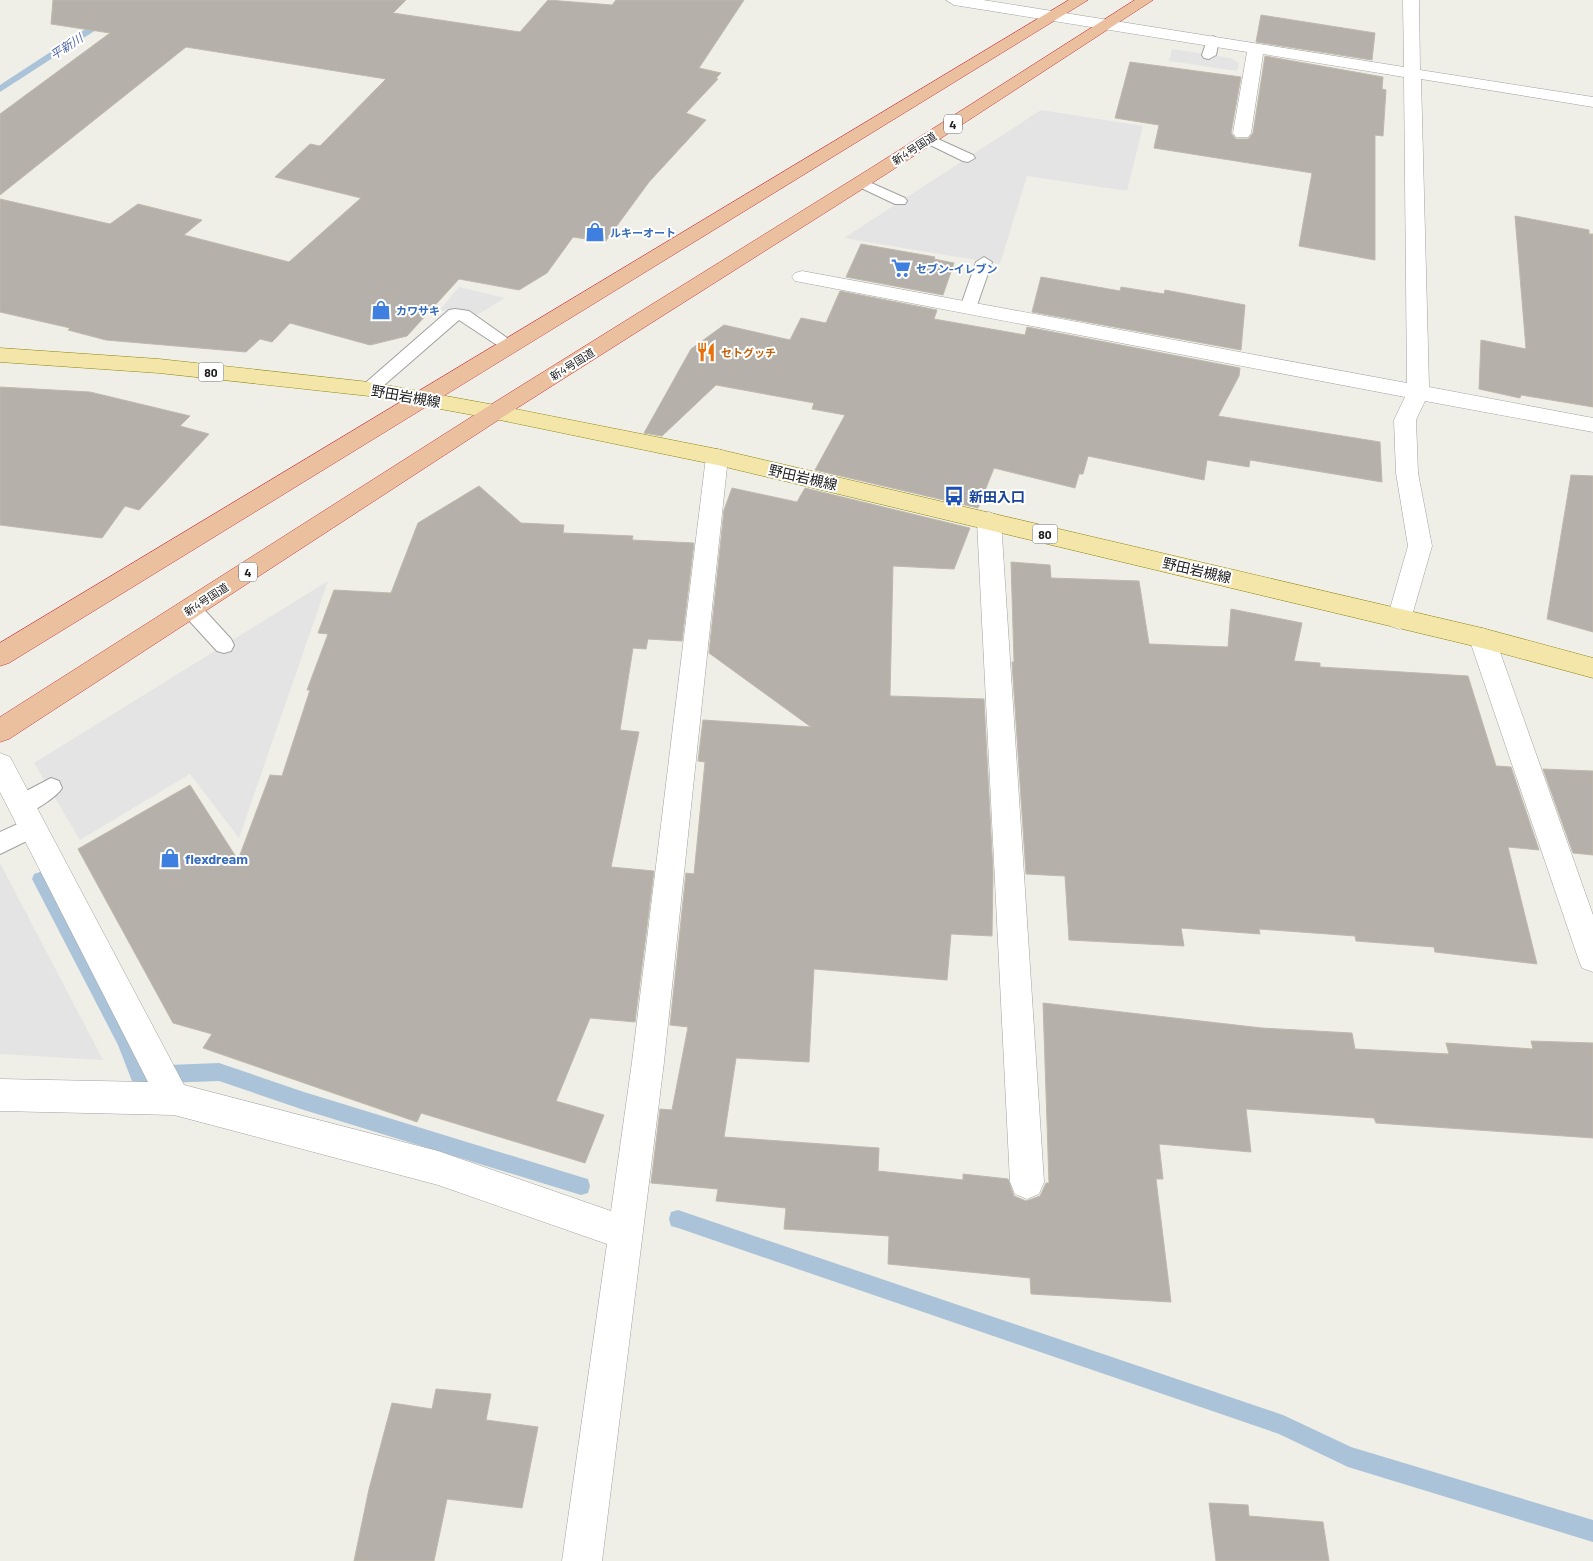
<svg xmlns="http://www.w3.org/2000/svg" width="1593" height="1561" font-family="Barlow,'Noto Sans JP',sans-serif">
  <style>
    .parking { fill: #e4e4e4 }
    .lines { fill: none; stroke-linecap: round; stroke-linejoin: round }
    .stream { fill: #abc3d9; fill-rule: evenodd }
    .building { fill: #b5b1aa; stroke: #c0b9ab }
    .service-casing { stroke: #a1a1a1; stroke-width: 2 }
    .minor-casing { stroke: #a1a1a1; stroke-width: 1 }
    .primary-casing { stroke: #8e840d; stroke-width: 1 }
    .trunk-casing { stroke: #cc3643; stroke-width: 1 }
    .service { fill: #fff; fill-rule: evenodd }
    .minor { fill: #fff; fill-rule: evenodd }
    .primary { fill: #f4e6a8; fill-rule: evenodd }
    .trunk { fill: #eac09f; fill-rule: evenodd }
    .labels { text-anchor: middle; dominant-baseline: central; stroke-width: 4; stroke-linejoin: round; paint-order: stroke }
    .far-street-label { font-size: 11px; fill: #202020; stroke: #fff }
    .far-shop-label { font-size: 11px; font-weight: bold; fill: #366cbe; stroke: #fff; text-anchor: start }
    .far-food-label { font-size: 11px; font-weight: bold; fill: #c56008; stroke: #fff; text-anchor: start }
    .far-water-label { font-size: 12px; font-style: italic; fill: #5469a7; stroke: #fff }
    .shield { fill: #fff; stroke: #636363; stroke-width: 1 }
    .shield-label { font-size: 12px; font-weight: bold; fill: #202020 }
    .street-label { font-size: 14px; fill: #202020; stroke: #fff }
    .transit-label { font-size: 14px; font-weight: bold; fill: #164399; stroke: #fff; text-anchor: start }
    .shop-label { font-size: 14px; font-weight: bold; fill: #366cbe; stroke: #fff; text-anchor: start }
  </style>
  <rect width="100%" height="100%" fill="#efefe7"/>
  <g class="parking">
    <path d="M1172,49L1231,58L1239,63L1237,71L1169,61Z"/>
    <path d="M1041,110L1143,126L1127,191L1027,176L1000,264L844,238Z"/>
    <path d="M459,287L505,298L472,318L440,310Z"/>
    <path d="M328,581L239,838L190,774L80,840L34,763Z"/>
    <path d="M0,863L103,1060L0,1054Z"/>
  </g>
  <g class="lines">
    <g class="stream">
      <path d="M125,0H134L113,19L0,92V85L107,15Z"/>
      <path d="M40,872L46,874L131,1035L143,1066L219,1063L304,1092L581,1177L588,1179L590,1186L588,1193L581,1195L304,1110L219,1081L138,1084L132,1081L118,1045L32,879L34,874Z"/>
      <path d="M678,1210L1283,1415L1351,1447L1593,1520V1542L1348,1467L1279,1434L678,1228L671,1226L669,1219L671,1212Z"/>
    </g>
  </g>
  <g class="building">
    <path d="M53,0H406L393,13L520,32L548,0L612,5L616,0H744L699,68L721,73L716,78L718,79L686,113L706,120L649,182L605,242L573,237L547,273L519,290L459,279L407,336L370,345L290,323L272,342L260,339L246,352L106,340L68,330L70,328L0,312V199L110,224L138,204L202,220L184,235L289,262L361,198L275,177L310,144L320,146L386,79L186,47L0,195V114L110,33L51,24Z"/>
    <path d="M1261,15L1375,33L1372,60L1256,42Z"/>
    <path d="M1265,56L1383,77L1382,89L1386,90L1383,136L1375,135V260L1299,246L1312,173L1154,148L1159,125L1115,118L1130,62L1241,77L1231,133L1236,139H1248L1253,133Z"/>
    <path d="M1515,216L1589,230V234H1593V407L1521,395L1520,398L1479,389L1481,340L1526,349Z"/>
    <path d="M861,244L935,257L934,259L954,263L943,295L846,277Z"/>
    <path d="M1041,277L1120,291L1121,287L1164,294L1165,290L1245,305L1241,350L1032,312Z"/>
    <path d="M840,291L937,310L934,319L1025,335L1027,327L1240,368L1239,376L1218,416L1380,442L1382,482L1250,460L1249,467L1207,460L1204,480L1088,456L1083,474H1079L1075,488L994,468L978,508L815,470L845,415L812,409L814,403L716,385L662,436L644,433L691,349L724,325L790,340L801,318L826,323Z"/>
    <path d="M0,387L90,392L190,416L180,426L209,434L139,510L125,506L102,538L0,525Z"/>
    <path d="M1571,475L1593,476V632L1547,619Z"/>
    <path d="M479,486L521,523L564,525L563,533L633,536L632,540L694,543L682,641L648,639L646,649L633,648L620,730L639,732L611,867L654,871L635,1022L590,1018L556,1101L604,1115L585,1163L421,1113L417,1122L203,1048L212,1034L173,1023L78,849L190,785L238,860L270,775L282,776L310,690H307L328,634L318,633L334,590L391,593L418,523Z"/>
    <path d="M732,488L797,502L805,488L970,528L954,569L893,566L890,696L984,699L993,872L992,936L951,934L947,980L814,969L809,1062L736,1058L724,1137L879,1148L878,1171L963,1180V1174L1008,1179L1014,1196L1026,1201L1040,1196L1046,1183H1049L1043,1003L1262,1028L1352,1033L1355,1049L1449,1054L1446,1043L1533,1049L1531,1041L1593,1043V1138L1376,1123L1374,1118L1246,1109L1251,1152L1159,1144L1163,1179H1156L1171,1302L1031,1294L1030,1278L888,1264L889,1236L784,1229L786,1208L716,1201L718,1189L651,1183L660,1109L672,1110L688,1027L670,1025L686,873L694,874L705,762L698,761L703,720L811,727L709,653L724,510Z"/>
    <path d="M1011,562L1050,565L1051,578L1139,581L1149,644L1228,647L1231,609L1302,623L1294,661L1320,663V667L1468,676L1496,766L1511,767L1539,850L1508,847L1537,964L1435,952L1434,947L1356,941L1355,936L1259,929L1260,934L1181,928L1184,946L1069,940L1065,876L1026,874L1012,662H1014Z"/>
    <path d="M1543,769L1593,771V855L1573,853Z"/>
    <path d="M436,1389L491,1394L486,1420L538,1427L522,1508L447,1499L434,1561H354L369,1489L392,1403L432,1409Z"/>
    <path d="M1209,1503L1248,1505L1249,1516L1323,1522L1329,1561H1216Z"/>
  </g>
  <g class="lines">
    <defs>
      <g id="service">
        <path d="M1213,36L1219,40L1216,55L1209,59L1204,58L1202,55L1207,40Z"/>
        <path d="M929,135L973,155L975,158L968,162L963,161L924,142L922,139Z"/>
        <path d="M860,178L905,198L907,201L905,204H895L855,185L853,182L855,179Z"/>
        <path d="M984,257L992,262L976,308L974,312H962L960,308L976,262Z"/>
        <path d="M455,309L469,311L517,345L515,349H503L459,320L375,393H363L360,389L363,385L449,310Z"/>
        <path d="M191,601L198,603L231,639L234,645L231,651L224,653L217,651L184,615L181,609L184,603Z"/>
        <path d="M51,778L59,781L62,788C58,796 30,815 21,815C18,815 16,813 13,812L10,805L13,798Z"/>
        <path d="M33,817L41,820L45,827L41,834L0,854V832Z"/>
      </g>
      <g id="minor">
        <path d="M946,0H983L1404,67L1403,0H1419L1420,70L1593,97V107L1421,79L1429,387L1593,418V432L1425,401L1416,420L1418,473L1432,546L1411,619L1408,626L1399,629L1390,626L1387,619L1408,546L1396,473L1394,420L1405,397L795,281L792,277L795,273L802,271L1407,383L1404,77L1263,54L1251,133L1248,137H1236L1233,133L1247,52L954,5Z"/>
        <path d="M717,449L725,451L728,457L664,1062L602,1561H562L607,1244L438,1185L174,1115L0,1111V1079L148,1082L0,792V753L10,757L184,1085L438,1151L611,1211L632,1062L706,457L709,451Z"/>
        <path d="M989,512L997,515L1001,521L1044,1182L1039,1194L1027,1199L1015,1194L1010,1182L977,521L981,515Z"/>
        <path d="M1482,628L1491,631L1495,638L1593,915V972L1582,968L1578,958L1469,638L1473,631Z"/>
      </g>
      <path id="primary" d="M0,348L159,359L369,382L495,405L717,449L1482,628L1593,658V678L1482,648L717,465L495,419L369,396L159,373L0,362Z"/>
      <g id="trunk">
        <path d="M1069,0H1088L9,663L0,666V643Z"/>
        <path d="M1135,0H1153L883,176L503,417L9,739L0,742V717L487,407L871,168Z"/>
      </g>
    </defs>
    <use href="#service" class="service-casing"/>
    <use href="#minor" class="minor-casing"/>
    <use href="#primary" class="primary-casing"/>
    <use href="#trunk" class="trunk-casing"/>
    <use href="#service" class="service"/>
    <use href="#minor" class="minor"/>
    <use href="#primary" class="primary"/>
    <use href="#trunk" class="trunk"/>
  </g>
  <defs>
    <symbol id="shop-bare" viewBox="-9 -9 18 18"><path d="M-5-2.5h2.3a2.7 3.5 0 0 1 5.4 0H5L5.5 6h-11ZM-1.5-2.5h3a1.5 2.3 0 0 0-3 0Z" fill="#3f7fe0" stroke="#fff" stroke-width="2.5" paint-order="stroke"/></symbol>
    <symbol id="supermarket-bare" viewBox="-9 -9 18 18"><path d="M-6-5.5h2.5l.6 2H6L4.5 2H-2.5L-4.4-4H-6ZM-1.5 3.2a1.3 1.3 0 1 0 .1 0ZM3 3.2a1.3 1.3 0 1 0 .1 0Z" fill="#3f7fe0" stroke="#fff" stroke-width="2.5" paint-order="stroke"/></symbol>
    <symbol id="restaurant-bare" viewBox="-9 -9 18 18"><path d="M-5-6h1v4h1v-4h1v4h1v-4h1v5L-1.5 .5V6h-2V.5L-5-1ZM5-6V6H3V1.5H1.5Q1.5-4 5-6Z" fill="#e8710a" stroke="#fff" stroke-width="2.5" paint-order="stroke"/></symbol>
    <symbol id="bus-bare" viewBox="-9 -9 18 18"><path d="M-5-6H5V4H4V6H2V4H-2V6H-4V4H-5ZM-3.5-4V0h7V-4ZM-3.5 1.2v1.5H-2V1.2ZM2 1.2v1.5H3.5V1.2Z" fill="#1a4fb4" stroke="#fff" stroke-width="2.5" paint-order="stroke"/></symbol>
  </defs>
  <g fill-rule="evenodd">
    <use href="#shop-bare" x="581" y="218" width="28" height="28"/>
    <use href="#supermarket-bare" x="887" y="254" width="28" height="28"/>
    <use href="#shop-bare" x="367" y="296" width="28" height="28"/>
    <use href="#restaurant-bare" x="692" y="338" width="28" height="28"/>
    <use href="#bus-bare" x="940" y="482" width="28" height="28"/>
    <use href="#shop-bare" x="156" y="844" width="28" height="28"/>
  </g>
  <g class="labels">
    <g class="far-street-label">
      <text transform="translate(914 148) rotate(-33)">新4号国道</text>
      <text transform="translate(572 364) rotate(-32)">新4号国道</text>
      <text transform="translate(206 599) rotate(-33)">新4号国道</text>
    </g>
    <g class="far-shop-label">
      <text x="610" y="232">ルキーオート</text>
      <text x="916" y="268">セブン-イレブン</text>
      <text x="396" y="310">カワサキ</text>
    </g>
    <g class="far-food-label">
      <text x="721" y="352">セトグッチ</text>
    </g>
    <g class="far-water-label">
      <text transform="translate(66 46) rotate(-33)">平新川</text>
    </g>
    <g class="shield">
      <rect x="944" y="114.5" width="18" height="19" rx="4"/>
      <rect x="198.5" y="362.5" width="25" height="19" rx="4"/>
      <rect x="1032.5" y="524.5" width="25" height="19" rx="4"/>
      <rect x="239" y="562.5" width="18" height="19" rx="4"/>
    </g>
    <g class="shield-label">
      <text x="953" y="124">4</text>
      <text x="211" y="372">80</text>
      <text x="1045" y="534">80</text>
      <text x="248" y="572">4</text>
    </g>
    <g class="street-label">
      <text transform="translate(406 396) rotate(10)">野田岩槻線</text>
      <text transform="translate(803 477) rotate(13)">野田岩槻線</text>
      <text transform="translate(1197 570) rotate(13)">野田岩槻線</text>
    </g>
    <g class="transit-label">
      <text x="969" y="496">新田入口</text>
    </g>
    <g class="shop-label">
      <text x="185" y="858">flexdream</text>
    </g>
  </g>
</svg>
